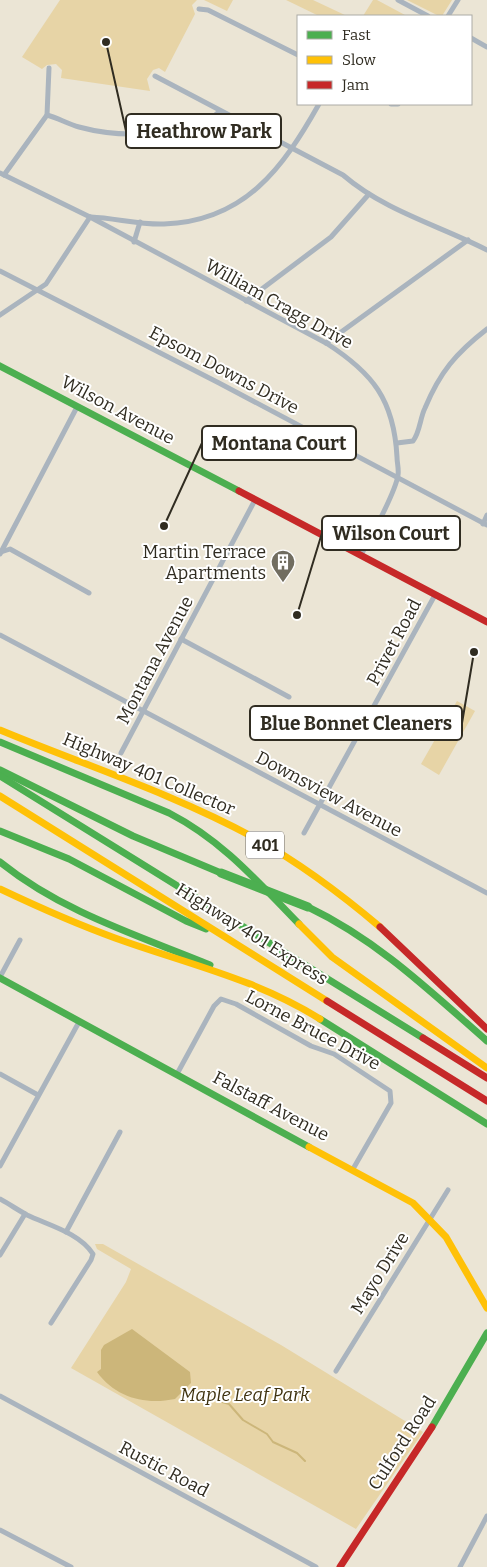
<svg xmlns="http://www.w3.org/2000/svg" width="487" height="1567" font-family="Bitter,serif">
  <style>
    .green { fill: #e7d4a6 }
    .water { fill: #ccb67a }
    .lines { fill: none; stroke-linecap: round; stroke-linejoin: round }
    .stream { stroke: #ccb67a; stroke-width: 2 }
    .street { stroke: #aab4be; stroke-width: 5 }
    .fast { stroke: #4caf50; stroke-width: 7 }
    .slow { stroke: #ffc107; stroke-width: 7 }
    .jam { stroke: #c62828; stroke-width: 7 }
    .fast-bridge { stroke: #4caf50; stroke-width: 9 }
    .labels { text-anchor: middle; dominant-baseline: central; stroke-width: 4; stroke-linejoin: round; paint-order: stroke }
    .shield { fill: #fff; stroke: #6e6b64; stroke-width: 1 }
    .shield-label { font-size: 16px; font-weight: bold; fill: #302c21 }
    .street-label { font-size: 18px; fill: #302c21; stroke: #fff }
    .poi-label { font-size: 18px; fill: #302c21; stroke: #fff; text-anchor: end }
    .park-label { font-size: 18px; font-style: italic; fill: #3e310e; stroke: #fff }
    .leader { fill: none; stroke: #302c21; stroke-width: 2 }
    .callout-dot { fill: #302c21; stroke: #fff; stroke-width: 2 }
    .callout { fill: #fff; stroke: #302c21; stroke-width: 2 }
    .callout-label { font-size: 19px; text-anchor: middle; font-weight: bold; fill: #302c21 }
  </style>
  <rect width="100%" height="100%" fill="#ebe5d5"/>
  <g class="green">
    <path d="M60,0H197L192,5L195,14L165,72L159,68L153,70L147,79L150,91L61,78L62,70L56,64L47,65L42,69L22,57Z"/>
    <path d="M204,0H233L227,11Z"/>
    <path d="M286,0H313L347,16H319Z"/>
    <path d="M373,0H377L405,15L363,16Z"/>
    <path d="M407,0H452L442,16H439Z"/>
    <path d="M457,701L475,711L439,775L421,764Z"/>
    <path d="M95,1244H103L281,1345L423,1432L356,1529L71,1368L126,1282L131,1269L97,1249Z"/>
  </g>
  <path class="water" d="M132,1329L190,1372L191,1383L175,1399C145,1405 116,1398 97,1372L101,1369V1350L104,1345Z"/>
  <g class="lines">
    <path class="stream" d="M192,1393L229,1404L243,1420L267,1434L273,1442L297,1453L305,1461"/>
    <g class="street">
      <path d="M398,0L428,16"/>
      <path d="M199,9L208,10L298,55"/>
      <path d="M448,16L458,0"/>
      <path d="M471,38L487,47"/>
      <path d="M155,76L343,175C385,211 438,225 487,250"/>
      <path d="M391,104H398"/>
      <path d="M47,115C58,118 68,124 79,127C112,136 142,136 175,130C192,126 207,123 220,111"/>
      <path d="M0,173L90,217L326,343C373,373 394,400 397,457C397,463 399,469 398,475C396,491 370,539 361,555"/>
      <path d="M4,175L47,115L49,68"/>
      <path d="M91,217C115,218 140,225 164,224C245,221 283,168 319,104"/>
      <path d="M134,242L140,222"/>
      <path d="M0,271L219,383L487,525"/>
      <path d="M246,301L331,237L369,194"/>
      <path d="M0,315L46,284L90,217"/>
      <path d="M326,343L468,240"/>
      <path d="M397,443L413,441C420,432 420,418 425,408C440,372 456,353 487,329"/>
      <path d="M483,524L487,515"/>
      <path d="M1,552L10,549L89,593"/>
      <path d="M0,554L77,407"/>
      <path d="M0,635L487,893"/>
      <path d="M181,639L289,697"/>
      <path d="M121,753L255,500"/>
      <path d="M304,833L435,595"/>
      <path d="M0,977L20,940"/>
      <path d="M0,1074L38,1095"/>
      <path d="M177,1074L214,1006L221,999L236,1004L311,1046L334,1054L390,1091L391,1103L353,1169"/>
      <path d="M0,1166L79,1022"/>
      <path d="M0,1199C9,1204 18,1210 27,1215C48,1225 80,1233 93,1254L91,1260L51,1323"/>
      <path d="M66,1232L120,1132"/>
      <path d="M0,1255L25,1214"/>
      <path d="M336,1371L448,1190"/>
      <path d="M0,1396L316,1567"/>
      <path d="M0,1530L71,1567"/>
      <path d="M460,1567L487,1516"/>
    </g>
    <g class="fast">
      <path d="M0,366L239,491"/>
      <path d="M0,742L169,813C223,841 257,881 299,924"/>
      <path d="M0,770L133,836L221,873"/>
      <path d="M0,776L423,1038"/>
      <path d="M0,831L69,859L186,921L206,929"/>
      <path d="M0,862C62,912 137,935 210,965"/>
      <path d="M308,907C377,940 430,991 487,1041"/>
      <path d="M0,978L309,1147"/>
      <path d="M320,1019L487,1124"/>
      <path d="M432,1427L487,1333"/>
    </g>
    <g class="slow">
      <path d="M0,730C84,765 172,793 253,837C298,862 340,893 380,927"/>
      <path d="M0,796L327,1001"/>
      <path d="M0,889C38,907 76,924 115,938C184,963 257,979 320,1019"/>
      <path d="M299,924L332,957L487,1068"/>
      <path d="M309,1147L413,1203L446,1237L487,1308"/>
    </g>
    <g class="jam">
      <path d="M239,491L487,622"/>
      <path d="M380,927L487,1029"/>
      <path d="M327,1001L487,1101"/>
      <path d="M423,1038L487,1078"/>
      <path d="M340,1567L432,1427"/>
    </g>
    <path class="fast-bridge" d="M221,873L308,907"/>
  </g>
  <defs>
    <symbol id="building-pin" viewBox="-11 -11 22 30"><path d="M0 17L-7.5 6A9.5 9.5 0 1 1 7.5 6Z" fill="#716d60" stroke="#fff"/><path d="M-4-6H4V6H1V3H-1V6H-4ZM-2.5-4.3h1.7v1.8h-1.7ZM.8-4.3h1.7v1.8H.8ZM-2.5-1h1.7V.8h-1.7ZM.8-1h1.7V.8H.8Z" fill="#fff"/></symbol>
  </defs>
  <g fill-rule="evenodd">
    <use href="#building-pin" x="269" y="548" width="28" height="38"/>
  </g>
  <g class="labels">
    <rect class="shield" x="246" y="831.5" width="38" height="27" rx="4"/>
    <g class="shield-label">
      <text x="265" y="845">401</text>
    </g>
    <g class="street-label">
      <text transform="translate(279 304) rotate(29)">William Cragg Drive</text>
      <text transform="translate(224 370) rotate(28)">Epsom Downs Drive</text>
      <text transform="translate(118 410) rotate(28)">Wilson Avenue</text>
      <text transform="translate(394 642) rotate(-62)">Privet Road</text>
      <text transform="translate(155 660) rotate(-62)">Montana Avenue</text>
      <text transform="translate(149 774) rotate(23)">Highway 401 Collector</text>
      <text transform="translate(329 794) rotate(28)">Downsview Avenue</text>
      <text transform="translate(252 934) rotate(32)">Highway 401 Express</text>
      <text transform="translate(313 1030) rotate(28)">Lorne Bruce Drive</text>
      <text transform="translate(271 1106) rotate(28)">Falstaff Avenue</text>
      <text transform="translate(380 1273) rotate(-58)">Mayo Drive</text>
      <text transform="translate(402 1443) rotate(-57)">Culford Road</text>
      <text transform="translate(164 1469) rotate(28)">Rustic Road</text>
    </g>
    <g class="poi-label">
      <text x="266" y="552">Martin Terrace<tspan x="266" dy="21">Apartments</tspan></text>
    </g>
    <g class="park-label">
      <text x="245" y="1395">Maple Leaf Park</text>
    </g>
  </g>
  <path class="leader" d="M106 42L126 131M164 526L202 443M297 615L322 533M474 652L462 723"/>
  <g class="callout-dot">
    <circle cx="106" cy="42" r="5"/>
    <circle cx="164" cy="526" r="5"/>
    <circle cx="297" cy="615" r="5"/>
    <circle cx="474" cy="652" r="5"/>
  </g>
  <g class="callout">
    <rect x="126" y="114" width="155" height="34" rx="5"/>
    <rect x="202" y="426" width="154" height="34" rx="5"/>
    <rect x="322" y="516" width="138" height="34" rx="5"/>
    <rect x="250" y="706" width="212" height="34" rx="5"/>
  </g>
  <g class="callout-label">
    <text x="204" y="138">Heathrow Park</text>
    <text x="279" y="450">Montana Court</text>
    <text x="391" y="540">Wilson Court</text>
    <text x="356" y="730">Blue Bonnet Cleaners</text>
  </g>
  <rect x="297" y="15" width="175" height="90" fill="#ffffff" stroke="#acaba6"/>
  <rect x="307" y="31" width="25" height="8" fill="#4caf50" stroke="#acaba6"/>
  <text x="342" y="40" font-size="15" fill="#302c21">Fast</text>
  <rect x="307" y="56" width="25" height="8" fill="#ffc107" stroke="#acaba6"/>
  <text x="342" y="65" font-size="15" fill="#302c21">Slow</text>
  <rect x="307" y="81" width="25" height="8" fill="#c62828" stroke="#acaba6"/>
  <text x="342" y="90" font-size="15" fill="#302c21">Jam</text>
</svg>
